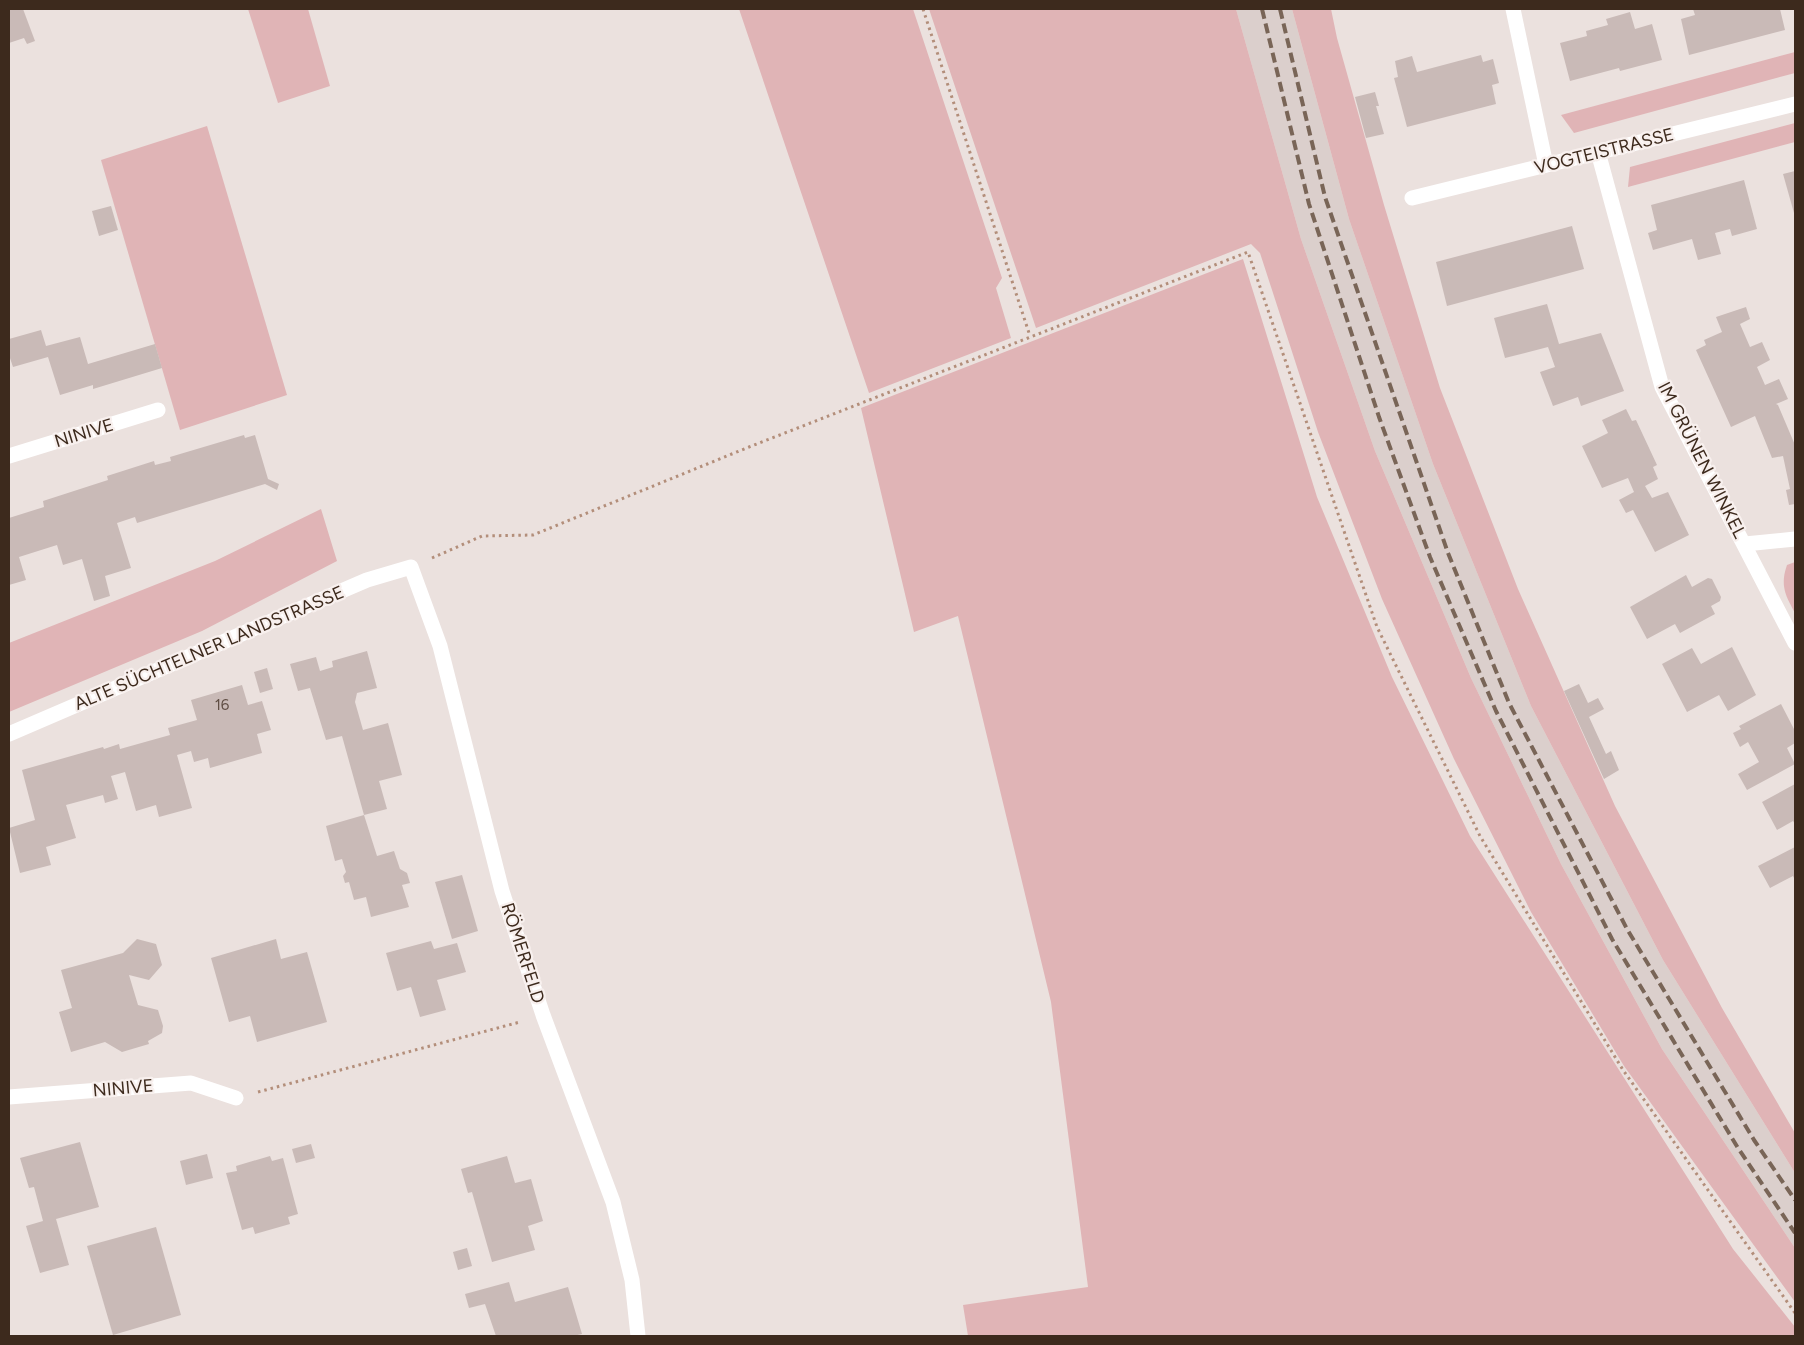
<svg xmlns="http://www.w3.org/2000/svg" width="1804" height="1345" font-family="Figtree,sans-serif">
  <style>
    .built { fill: #dbcfcc }
    .green { fill: #e0b4b6 }
    .building { fill: #c9bab7 }
    .lines { fill: none; stroke-linecap: round; stroke-linejoin: round }
    .path { stroke: #b38e7a; stroke-width: 3; stroke-dasharray: 2.5 4; stroke-linecap: butt }
    .minor { stroke: #fff; stroke-width: 15 }
    .rail { stroke: #796557; stroke-width: 4; stroke-dasharray: 10 5; stroke-linecap: butt }
    .labels { text-anchor: middle; dominant-baseline: central; stroke-width: 4.5; stroke-linejoin: round; paint-order: stroke }
    .number-label { font-size: 15px; fill: #604e44 }
    .street-label { font-size: 18px; fill: #3d2a1d; stroke: #f8f0ee }
  </style>
  <rect width="100%" height="100%" fill="#ebe1de"/>
  <path class="built" d="M1236,9H1292L1349,219L1433,464L1531,706L1663,960L1795,1173V1248L1662,1049L1561,864L1471,678L1375,451L1301,239Z"/>
  <g class="green">
    <path d="M248,9H308L330,86L278,103Z"/>
    <path d="M739,9H913L1002,278L996,288L1011,338L869,393Z"/>
    <path d="M929,9H1236L1301,239L1375,451L1471,678L1561,864L1662,1049L1795,1248V1302L1624,1066L1531,912L1454,759L1382,599L1318,432L1260,253L1251,244L1036,328Z"/>
    <path d="M1292,9H1331L1337,38L1384,205L1440,388L1518,589L1615,806L1722,1008L1795,1133V1173L1663,960L1531,706L1433,464L1349,219Z"/>
    <path d="M1795,52V73L1574,133L1561,115Z"/>
    <path d="M1795,123V142L1628,187L1630,167Z"/>
    <path d="M207,126L287,395L180,430L101,160Z"/>
    <path d="M1243,259L1317,497L1392,677L1470,836L1733,1249L1795,1327V1336H968L963,1305L1088,1287L1051,1002L958,616L914,632L861,408Z"/>
    <path d="M321,509L337,561L202,631L9,712V643L215,561Z"/>
    <path d="M1795,562V613C1785,595 1780,585 1787,565Z"/>
  </g>
  <g class="building">
    <path d="M9,9H23L35,41L27,44L24,38L9,43Z"/>
    <path d="M1693,9H1780L1785,30L1689,55L1681,19L1695,15Z"/>
    <path d="M1630,12L1635,29L1652,24L1662,60L1620,71L1619,68L1570,81L1560,43L1587,36L1586,31L1608,25L1606,19Z"/>
    <path d="M1481,55L1483,62L1493,59L1499,83L1492,85L1496,104L1407,127L1394,78L1398,77L1395,61L1412,56L1417,72Z"/>
    <path d="M1375,92L1379,106H1376L1384,134L1366,138L1355,97Z"/>
    <path d="M1795,171V213H1794L1783,174Z"/>
    <path d="M1744,180L1757,229L1732,236L1730,229L1715,233L1721,254L1698,260L1692,239L1653,250L1648,233L1657,230L1651,205Z"/>
    <path d="M111,206L118,230L99,236L92,211Z"/>
    <path d="M1572,226L1584,269L1447,306L1436,262Z"/>
    <path d="M1547,304L1559,344L1601,333L1624,391L1581,406L1578,397L1553,406L1540,372L1555,367L1548,347L1505,358L1494,318Z"/>
    <path d="M1746,307L1750,319L1740,324L1750,347L1762,342L1770,360L1757,367L1765,385L1779,379L1788,399L1776,404L1778,405L1795,445V504L1789,505L1786,490L1790,489L1783,456L1772,458L1755,416L1731,427L1696,350L1706,345L1704,340L1722,332L1716,317Z"/>
    <path d="M41,330L46,346L80,337L88,364L155,344L162,368L93,389V385L60,395L48,357L13,367L9,355V339Z"/>
    <path d="M1626,409L1632,421L1636,420L1657,465L1653,467L1658,479L1645,486L1652,498L1668,492L1689,535L1655,552L1633,510L1626,513L1619,500L1634,492L1628,478L1602,488L1582,446L1608,433L1602,420Z"/>
    <path d="M244,435L245,438L255,435L268,479L279,484L277,490L265,484L137,523L135,517L117,523L131,568L105,576L110,596L94,601L82,559L63,565L57,545L19,557L26,580L9,585V518L44,507L43,501L108,480L107,476L154,461L155,465L171,461L170,457Z"/>
    <path d="M1686,575L1692,587L1708,578L1712,579L1721,597L1720,601L1711,606L1715,614L1680,633L1675,624L1647,639L1630,607Z"/>
    <path d="M1732,647L1756,695L1728,711L1719,695L1687,712L1662,664L1692,648L1701,664Z"/>
    <path d="M367,651L377,688L357,693L355,702L363,730L388,723L402,775L379,781L387,809L364,815L342,736L326,740L310,688L298,691L290,664L316,657L320,671L333,667L332,661Z"/>
    <path d="M267,668L273,689L260,693L254,672Z"/>
    <path d="M1579,684L1588,703L1598,698L1604,709L1589,717L1606,754L1611,751L1619,770L1604,779L1564,691Z"/>
    <path d="M242,685L248,705L262,701L271,730L257,734L262,753L210,768L208,758L194,762L191,751L177,755L192,808L159,817L156,805L136,811L125,772L111,776L118,799L105,803L103,795L66,805L76,838L46,847L51,865L20,873L9,828L35,820L22,770L103,747L104,749L119,744L120,749L170,735L168,728L197,720L191,700Z"/>
    <path d="M1781,704L1795,731V743L1787,748L1795,764L1747,790L1738,774L1759,762L1748,742L1740,747L1733,733L1741,729L1739,726Z"/>
    <path d="M1795,784V824L1793,821L1777,830L1762,802Z"/>
    <path d="M364,815L377,856L394,851L400,869L407,873L410,883L402,885L409,907L371,917L366,897L354,900L349,882L345,883L343,876L346,872L342,859L335,861L326,826Z"/>
    <path d="M1795,847V880L1793,876L1770,888L1758,866Z"/>
    <path d="M462,875L478,931L452,939L435,882Z"/>
    <path d="M137,939L156,944L162,965L149,980L129,975L138,1005L158,1010L163,1026L162,1033L148,1041L149,1044L122,1052L105,1042L71,1052L59,1012L72,1008L61,970L123,953Z"/>
    <path d="M276,939L281,959L307,952L327,1022L257,1042L250,1016L229,1022L211,958Z"/>
    <path d="M431,941L434,949L457,943L466,972L437,980L446,1010L420,1017L411,987L397,991L386,953Z"/>
    <path d="M80,1142L99,1207L56,1219L69,1265L40,1273L26,1226L43,1221L34,1187L29,1188L20,1158Z"/>
    <path d="M311,1144L315,1158L296,1163L292,1149Z"/>
    <path d="M207,1154L213,1178L186,1185L180,1161Z"/>
    <path d="M270,1156L272,1161L283,1158L298,1214L288,1217L290,1224L255,1234L253,1227L242,1230L226,1173L237,1171L236,1166Z"/>
    <path d="M507,1156L515,1183L531,1179L543,1221L528,1226L535,1250L492,1262L472,1192L468,1193L461,1169Z"/>
    <path d="M156,1227L181,1315L113,1335L87,1246Z"/>
    <path d="M467,1248L472,1266L458,1270L453,1252Z"/>
    <path d="M509,1282L515,1302L568,1287L582,1334L573,1336H496L485,1304L469,1308L465,1294Z"/>
  </g>
  <g class="lines">
    <g class="path">
      <path d="M923,9L1030,336"/>
      <path d="M432,558L482,536L533,535L749,447L1248,252L1377,627L1480,836L1623,1070L1795,1313"/>
      <path d="M258,1092L520,1022"/>
    </g>
    <g class="minor">
      <path d="M1513,9L1546,165"/>
      <path d="M1598,152L1662,387L1795,643"/>
      <path d="M1412,198L1795,104"/>
      <path d="M9,456L158,410"/>
      <path d="M1745,544L1795,539"/>
      <path d="M9,734L367,580L411,567L440,646L502,891L543,1015L613,1202L632,1280L638,1336"/>
      <path d="M9,1097L191,1083L236,1098"/>
    </g>
    <g class="rail">
      <path d="M1262,9L1309,204L1379,417L1430,557L1496,711L1612,939L1738,1148L1795,1233"/>
      <path d="M1280,9L1325,197L1448,553L1509,703L1627,929L1754,1140L1795,1200"/>
    </g>
  </g>
  <g class="labels">
    <g class="number-label">
      <text x="222" y="705">16</text>
    </g>
    <g class="street-label">
      <text transform="translate(1604 151) rotate(-14)">VOGTEISTRASSE</text>
      <text transform="translate(84 433) rotate(-17)">NINIVE</text>
      <text transform="translate(1702 460) rotate(63)">IM GRÜNEN WINKEL</text>
      <text transform="translate(209 648) rotate(-23)">ALTE SÜCHTELNER LANDSTRASSE</text>
      <text transform="translate(523 953) rotate(72)">RÖMERFELD</text>
      <text transform="translate(123 1088) rotate(-5)">NINIVE</text>
    </g>
  </g>
  <rect width="1804" height="1345" fill="none" stroke="#3d2a1d" stroke-width="20"/>
</svg>
